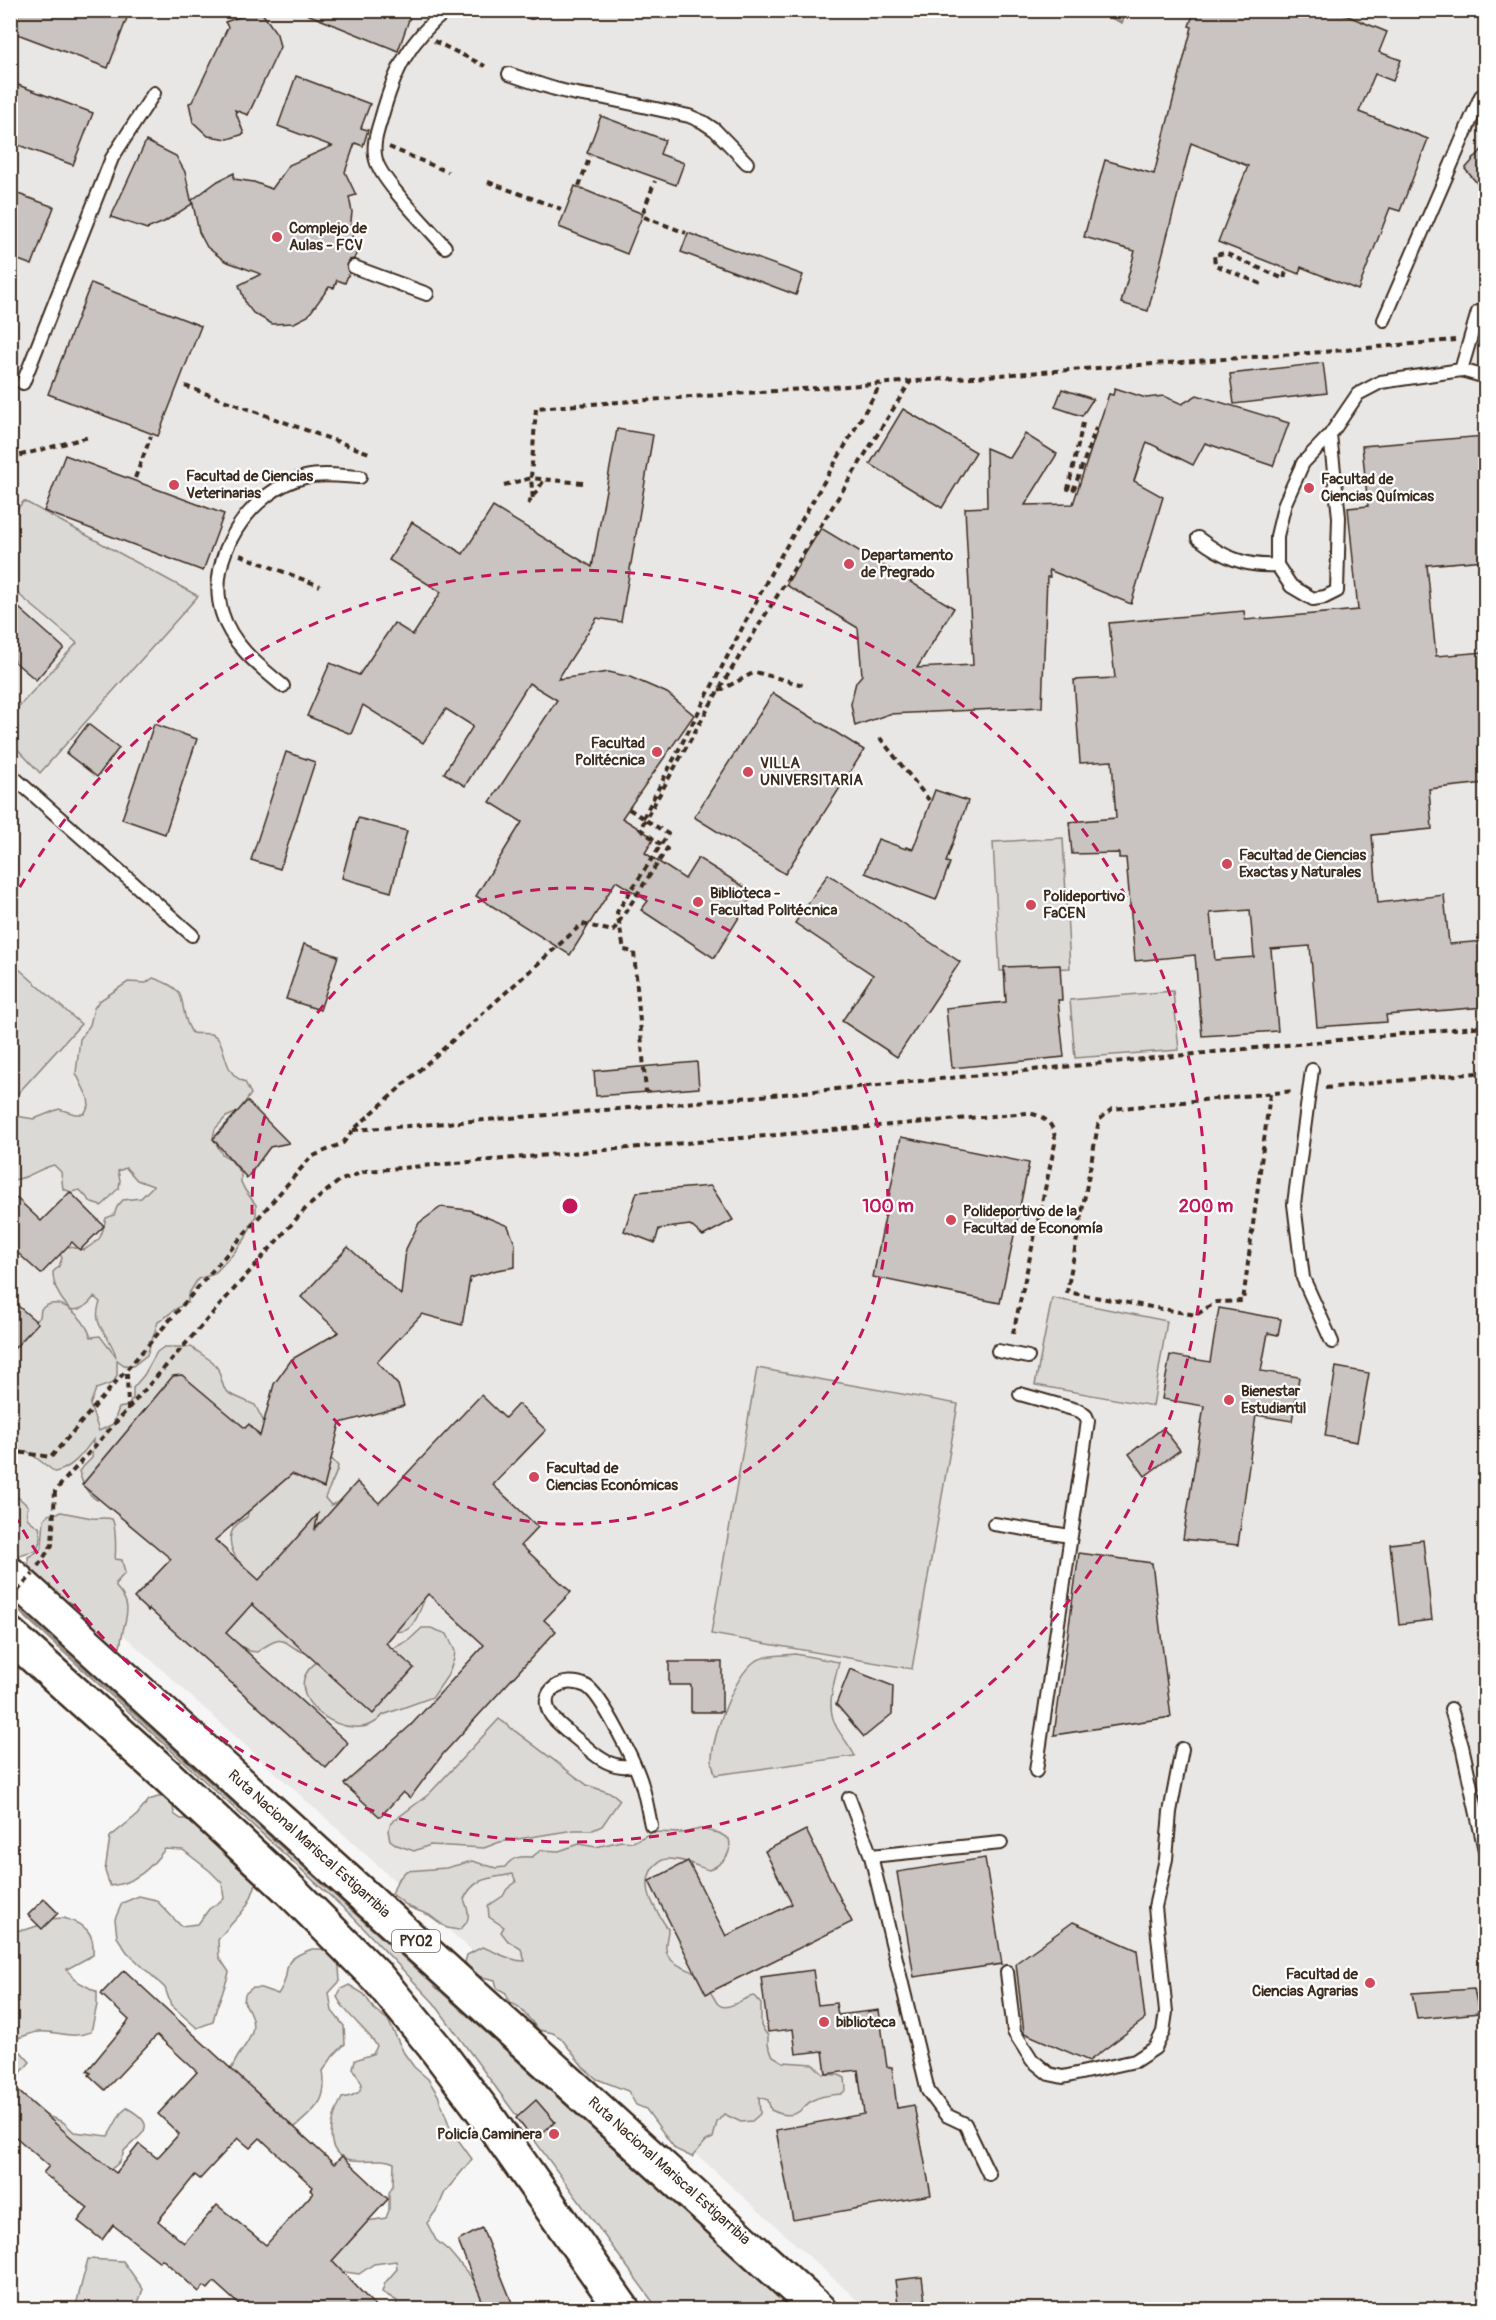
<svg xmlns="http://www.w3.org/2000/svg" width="1496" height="2320" font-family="Pangolin,sans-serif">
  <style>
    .built { fill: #e9e7e6 }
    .green { fill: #dbd9d6; stroke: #8b827a; stroke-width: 1.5 }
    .water { fill: #b4aeaa; stroke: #847972; stroke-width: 1.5 }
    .building { fill: #c9c3c1; stroke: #3b2a1e; stroke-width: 1.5; fill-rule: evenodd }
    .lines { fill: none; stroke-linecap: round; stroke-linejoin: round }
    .lane-casing { stroke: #3b2a1e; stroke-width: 16 }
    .highway-casing { stroke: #3b2a1e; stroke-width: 38 }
    .path { stroke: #3b2a1e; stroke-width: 4; stroke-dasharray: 6 4.5; stroke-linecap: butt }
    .lane { stroke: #fff; stroke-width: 12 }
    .highway { stroke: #fff; stroke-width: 33 }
    .path-bridge { stroke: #3b2a1e; stroke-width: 4; stroke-dasharray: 6 4.5; stroke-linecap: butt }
    .ring { fill: none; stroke: #c2185b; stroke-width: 3; stroke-dasharray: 10 8 }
    .poi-dot { fill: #d1495b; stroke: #fff; stroke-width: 2 }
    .labels { text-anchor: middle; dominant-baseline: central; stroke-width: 4.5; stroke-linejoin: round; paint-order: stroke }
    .shield { fill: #fff; stroke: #766a62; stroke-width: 1.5 }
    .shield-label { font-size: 14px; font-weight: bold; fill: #3b2a1e }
    .poi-label { font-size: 15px; font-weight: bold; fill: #3b2a1e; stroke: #fff; text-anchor: start }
    .street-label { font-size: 15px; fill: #3b2a1e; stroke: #fff }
    .centre { fill: #c2185b; stroke: #fff; stroke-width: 3 }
    .ring-label { font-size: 18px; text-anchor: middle; font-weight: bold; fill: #c2185b; stroke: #fff; stroke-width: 4.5; stroke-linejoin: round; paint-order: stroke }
  </style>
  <rect width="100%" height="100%" fill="#f7f6f6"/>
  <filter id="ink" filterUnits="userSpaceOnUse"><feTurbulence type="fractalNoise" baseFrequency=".0167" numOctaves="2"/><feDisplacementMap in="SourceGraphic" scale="12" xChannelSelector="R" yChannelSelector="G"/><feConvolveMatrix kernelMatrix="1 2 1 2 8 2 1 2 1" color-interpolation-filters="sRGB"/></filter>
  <g filter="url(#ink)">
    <path class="built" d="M11,11H1485V2309H867L11,1533Z"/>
    <g class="green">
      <path d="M24,501L198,596L40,773L11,742V715L77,643L11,588V516Z"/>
      <path d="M1063,838L1070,968L1000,971L993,842Z"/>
      <path d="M10,961L81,1024L11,1101H10Z"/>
      <path d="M153,978C196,992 174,1004 192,1033C198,1034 206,1033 211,1034C229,1039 219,1073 245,1082L251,1094L238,1112L226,1117L215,1129L213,1138L222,1154L230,1159L241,1173V1182L245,1190L256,1205V1215L245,1239L233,1254L214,1274L198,1279L188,1295V1303C174,1307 169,1316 158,1322L147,1355L133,1366L124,1365L117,1360V1375L113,1383L96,1389L90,1405L99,1431L113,1424L119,1408L128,1406L133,1398V1388L144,1375L157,1352L164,1347H191L213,1362L218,1369L224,1388L230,1394L255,1405L264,1422L273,1434L263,1436L254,1435L103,1491L97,1500C86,1493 82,1483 79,1471L92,1458L93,1440C83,1453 73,1468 55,1472L27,1451L18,1453L11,1452V1326L33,1322L40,1317L41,1309C61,1293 84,1318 91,1337L100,1336L116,1357C112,1335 90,1328 100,1302L94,1297C87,1306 82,1310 71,1310C60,1299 53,1287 53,1272L59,1266L62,1258L58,1250L66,1246L84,1250C104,1237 100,1239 106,1218L114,1215L117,1207L123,1200L141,1198L153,1186L137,1180L126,1168L118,1171L120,1180L119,1188C111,1194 109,1201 101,1206L92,1203L80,1190L71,1192L63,1189L61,1172L54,1165C39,1168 27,1180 11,1180L10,1121L16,1116L34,1119L59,1109L75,1114H84L89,1106L88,1098L76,1073L80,1039L90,1025L94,1008L99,1001L128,982L146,983Z"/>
      <path d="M1173,991L1179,1050L1075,1058L1070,1000Z"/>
      <path d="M1052,1298L1167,1321L1153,1406L1035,1385Z"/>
      <path d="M757,1368L958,1404L912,1669L711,1634Z"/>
      <path d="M320,1446L338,1466C336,1477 329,1487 325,1498L331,1505L348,1499L423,1588C426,1598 424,1601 420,1610C406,1647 393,1624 366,1631C347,1637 328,1647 310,1654C281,1648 290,1628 257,1652L249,1651L227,1637L223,1621L242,1567C228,1548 223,1530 247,1517L251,1500Z"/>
      <path d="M10,1490L28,1506C24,1520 29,1520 39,1527L41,1537L37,1550L16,1556L10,1564Z"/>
      <path d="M61,1512C71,1514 82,1516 92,1518C99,1519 105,1517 112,1519C116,1525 116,1551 115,1559L122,1560L125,1573L116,1583V1587C136,1608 123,1619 121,1643L120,1647L115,1649L73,1620L71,1603L53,1596L29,1569L28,1557L40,1550L42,1546L44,1519L48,1515Z"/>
      <path d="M10,1601L791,2309H658L434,2003L351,1915L11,1604Z"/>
      <path d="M422,1628H431L447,1634L455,1651L454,1659L448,1675L433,1697L383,1715C354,1753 267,1693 320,1660L376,1645L394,1648L409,1640Z"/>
      <path d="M795,1654L839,1662C834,1684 825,1707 837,1728C843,1738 850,1746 855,1756L715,1775C714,1769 711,1763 712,1757C714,1732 734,1677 754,1662C766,1654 782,1656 795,1654Z"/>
      <path d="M499,1719L587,1785L613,1794L620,1800L602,1826L593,1830H574L500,1842L484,1848L430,1845L414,1851L397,1845L390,1840L388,1831L391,1823L429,1794Z"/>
      <path d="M158,1797H167L173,1805L174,1814L181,1819L208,1818C218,1855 229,1859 256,1883C248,1913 235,1917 218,1940L219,1957L229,1972C225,1990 216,2004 213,2022L197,2028L171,2005L165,1988L127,1952L117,1937L115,1919L122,1903L139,1896L156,1900L181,1926L198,1924L209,1909L224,1899L222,1883L210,1871L183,1850L165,1849C150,1869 135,1883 110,1886L105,1871L110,1837L137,1815L149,1800Z"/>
      <path d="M700,1829L719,1833L729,1839C733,1854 722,1864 709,1870C696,1866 681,1858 667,1859C662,1859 655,1864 652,1869C640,1889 657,1912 668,1929C668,1936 665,1943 666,1949C667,1963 685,1968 696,1973C698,1981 704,1986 710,1992C714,1996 715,2001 718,2004C727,2013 743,1997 754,1996L761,2004V2026L768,2036V2045L773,2056L783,2062L813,2064L823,2074L839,2075L845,2078L846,2090L841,2094C832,2095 822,2095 813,2100C808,2102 806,2106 802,2109C793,2118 781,2115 771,2110L768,2100L759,2097L760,2114L752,2121L741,2122L724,2114L717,2122L713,2138L706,2141L692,2157L675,2149L646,2109L636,2105L628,2091L597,2079L584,2068L561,2038L553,2033L539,2030L519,2007L509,2002L506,1993L497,1988L495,1980L473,1975L465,1962L467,1955L482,1947C497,1952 510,1961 525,1961L521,1949L508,1941L501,1932L504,1927L489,1917L488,1906L503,1896L507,1889L516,1882L513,1874C490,1879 475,1876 464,1899C469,1912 472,1921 459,1930L447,1928L429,1915L409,1907L392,1894L397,1881L406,1871L446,1868L472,1861L496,1868L505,1867C512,1857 520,1856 532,1857L541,1850L559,1851L579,1844L596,1847L621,1841L633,1842L653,1832L683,1833Z"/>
      <path d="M64,1918C85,1925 95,1931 93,1955L67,1969L75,1980L97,1992V2005L91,2032C69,2040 58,2030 38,2032C28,2033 20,2040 11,2038V1932L13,1930H25L37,1926L48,1919Z"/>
      <path d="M312,1949H321L338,1955L340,1981L329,1993L332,2011L344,2026L345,2044L333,2056L323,2071C328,2102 316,2108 294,2128L230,2073C239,2043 267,2037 244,2002L245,1994L252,1988H261L278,1994C296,1969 273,1963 312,1949Z"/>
      <path d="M349,1985L364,1994L374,2009L388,2020L404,2053L414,2067L428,2079L438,2095L451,2130L472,2159L445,2192L438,2208L427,2223L436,2240L449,2251L472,2278L486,2291L489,2309H396L397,2301L382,2292L385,2283L397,2269L396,2261L374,2264L359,2274L324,2269L342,2225L386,2218L389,2210V2193L393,2185L394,2163C381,2157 367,2162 352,2160C320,2155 332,2116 342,2098L351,2096L359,2092L362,2084L353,2068L355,2060L373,2054L377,2046C366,2028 346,2016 337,1997L341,1989Z"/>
      <path d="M11,2049L21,2052L30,2062L11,2084Z"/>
      <path d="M127,2108C161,2127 140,2134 124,2151C120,2168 109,2170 94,2175L37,2112L63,2122L74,2132L108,2136L121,2113Z"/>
      <path d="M88,2259L123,2261L143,2289L136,2309H75Z"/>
    </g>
    <path class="water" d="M1105,11V10L1127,11L1122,23L1104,15Z"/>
    <g class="building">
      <path d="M20,10H107L127,18L108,68L12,32Z"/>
      <path d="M260,10L277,34L280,47L248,115L235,110L244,134L228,139L208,136L193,122L189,103L192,102L228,27L225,22Z"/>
      <path d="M297,10H402L411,14L398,51Z"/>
      <path d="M1195,10H1333L1387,32L1379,52L1401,60L1393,81L1375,74L1359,112L1428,139L1400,211L1390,208L1358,290L1301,267L1299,274L1218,242L1248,166L1191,143L1148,311L1121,303L1135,251L1084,237L1105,160L1154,174L1192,27L1189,26Z"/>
      <path d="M296,76L370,104L361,128L368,130L363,146L355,143L345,172L356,195L349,197L352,212L350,230L354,232L349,246L358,249L354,259L349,260L346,265L349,273L345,283L337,280L334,288L329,287L308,316L294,323L272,324L253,313L246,304L239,285L261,274L225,261L207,247L199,232L192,200L218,181L234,173V179L254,182L272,189L289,165L332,146L278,126Z"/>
      <path d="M10,82L93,113L73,165L10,142Z"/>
      <path d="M601,116L665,140L660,154L684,163L676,185L587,153Z"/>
      <path d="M146,141L176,156L185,172L192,204L164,222L147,229L111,217Z"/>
      <path d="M1485,146V174L1477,183L1465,169Z"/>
      <path d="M575,186L643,214L627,254L559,227Z"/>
      <path d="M10,191L54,207L32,265L10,257Z"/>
      <path d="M688,233L803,275L796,295L681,252Z"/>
      <path d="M91,283L201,326L158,436L48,394Z"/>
      <path d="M1323,363L1327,393L1234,404L1230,374Z"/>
      <path d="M1115,388L1146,398L1164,396L1182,404L1197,395L1289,423L1273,466L1205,443L1193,465L1147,442L1134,481L1163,497L1131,604L1049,570L1050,577H1047L1042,707L889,714L855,726L851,704L853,694L856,682L862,675L858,628L786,585L821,528L954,608L917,668L973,665L965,508L987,507L986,448L1010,458L1025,434L1057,454L1025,505L1073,504L1109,394L1113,395Z"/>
      <path d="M1062,389L1093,399L1082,416L1055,407Z"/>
      <path d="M903,409L976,452L942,508L870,464Z"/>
      <path d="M617,429L653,435L621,622L597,618L558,679L609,672L630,677L667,693L694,715L622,818L654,838L645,853L685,879L698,858L754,893L714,958L641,910L648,901L616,881L570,955L476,896L522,822L490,802L557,700L529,683L465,786L444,773L473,726L446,709L423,743L363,705L351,734L307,716L330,663L359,675L394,623L413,635L441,592L389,560L412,522L463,554L493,507L592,567Z"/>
      <path d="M1485,436V560L1427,565L1436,656L1485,652V783L1429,789L1432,829L1372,835L1378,903L1444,895L1449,944L1485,941V1007L1386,1015L1387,1022L1317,1027L1310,946L1271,949L1278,1031L1202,1036L1195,955L1135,961L1126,858H1119V853L1072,854L1069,822L1116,818L1112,761L1080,763L1074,680L1115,678L1109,623L1244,611L1245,620L1358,610L1348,508L1368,506L1362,446ZM1250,910L1254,957L1215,960L1210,913Z"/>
      <path d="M65,455L224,514L203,571L44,511Z"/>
      <path d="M10,600L64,648L36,680L10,658Z"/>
      <path d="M773,693L864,750L785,874L694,817Z"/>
      <path d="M88,724L119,748L97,777L66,753Z"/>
      <path d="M154,724L197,739L165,834L122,819Z"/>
      <path d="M286,752L315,762L280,869L251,860Z"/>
      <path d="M935,790L968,801L946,862L950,863L936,900L865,873L878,839L906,849V847L913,849Z"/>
      <path d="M358,818L407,831L391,892L342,878Z"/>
      <path d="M828,874L960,962L897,1057L842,1021L873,975L795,923Z"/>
      <path d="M304,944L338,956L320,1010L286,999Z"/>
      <path d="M1060,965L1062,1000H1058L1064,1057L952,1068L946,1008L1006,1002L1004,967Z"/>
      <path d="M697,1062L699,1088L596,1096L594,1071Z"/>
      <path d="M247,1101L289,1143L270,1147L247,1178L213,1139Z"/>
      <path d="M901,1137L1029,1163L1000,1303L873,1277Z"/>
      <path d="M711,1186L733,1220L703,1236L690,1225L659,1229L655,1243L624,1231L637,1192Z"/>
      <path d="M10,1192L41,1221L70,1192L104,1226L80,1250L72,1242L41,1274L10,1246Z"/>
      <path d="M441,1207L469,1210L508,1226L515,1244V1267L497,1270L470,1278L462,1325L422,1314L377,1362L398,1385L404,1406L340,1423L324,1488L292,1474L215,1540L259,1580L318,1514L315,1529L357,1482L379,1503L481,1395L505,1418L518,1404L546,1430L493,1485L538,1527L521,1545L571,1592L544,1620L556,1631L443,1754L410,1798L403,1792L380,1817L344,1784L411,1725L484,1645L428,1594L386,1643L414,1668L373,1714L252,1604L226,1633L348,1743L326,1768L149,1609L148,1611L134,1598L171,1559L82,1485L173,1376L182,1375L245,1428L249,1424L260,1436L274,1384L292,1359L339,1332L301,1297L348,1247L401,1295L406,1249L419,1223Z"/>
      <path d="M10,1299L38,1323L10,1353Z"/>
      <path d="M1219,1308L1281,1319L1278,1335L1268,1333L1261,1371L1299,1377L1292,1421L1256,1415L1238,1545L1183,1539L1204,1406L1162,1399L1170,1355L1210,1362Z"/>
      <path d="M1336,1367L1369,1373L1357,1442L1325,1436Z"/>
      <path d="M1163,1428L1180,1450L1145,1476L1129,1454Z"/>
      <path d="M1423,1540L1432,1620L1399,1624L1390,1544Z"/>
      <path d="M1079,1553L1152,1563L1171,1717L1054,1735Z"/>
      <path d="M669,1662H722V1712H691V1685H669Z"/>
      <path d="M850,1669L893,1686L892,1714L864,1737L836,1704Z"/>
      <path d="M806,1830L852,1922L706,1994L649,1881L688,1861L726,1936L792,1904L765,1851Z"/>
      <path d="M985,1858L1002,1964L914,1977L897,1872Z"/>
      <path d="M44,1899L58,1913L42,1929L28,1915Z"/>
      <path d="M1073,1922L1137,1950L1145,2019L1089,2061L1024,2033L1016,1963Z"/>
      <path d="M124,1970L334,2164L342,2156L388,2199L332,2261L379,2310H245L214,2282L208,2289L204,2286L199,2292L162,2259L160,2262L113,2225L102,2240L78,2221L88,2208L43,2173L49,2166L10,2132V2084L73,2139L116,2173L139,2144L157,2158L179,2134L158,2114L197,2072L157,2035L105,2090L89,2075L91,2073L87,2071L129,2020L101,1994ZM238,2138L250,2148L260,2138L313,2187L310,2190L313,2193L266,2245L217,2205L184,2243L158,2221L195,2175L200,2179Z"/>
      <path d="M813,1970L818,2005L836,2003L838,2015L879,2010L887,2067H892L897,2108L914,2105L931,2195L793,2220L776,2130L864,2114L858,2070L826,2074L823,2051L796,2054L793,2029L768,2032L761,1977Z"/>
      <path d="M1474,1989L1479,2013L1417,2019L1412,1993Z"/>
      <path d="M536,2100L555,2122L534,2140L516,2118Z"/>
      <path d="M482,2228L515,2310H486L458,2241Z"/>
      <path d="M922,2277L925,2301L898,2304L895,2280Z"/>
    </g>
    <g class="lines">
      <defs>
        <g id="lane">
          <path d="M527,10L532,12"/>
          <path d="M509,74C538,84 569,95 600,97L689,116L703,122L715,130L747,163"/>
          <path d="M445,247C429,228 381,181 376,160C372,146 377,132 381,119C394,72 408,41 447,10"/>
          <path d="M354,267L427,294"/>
          <path d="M1384,320L1481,96"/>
          <path d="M1461,370L1486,377"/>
          <path d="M23,383L112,158L154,93"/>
          <path d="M1330,435L1339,517L1337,591L1325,597L1313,599L1291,586L1277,565V536L1285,503L1303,463L1330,435L1358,394L1381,382L1461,370L1478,312"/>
          <path d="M1198,538C1223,557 1245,567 1277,565"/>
          <path d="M283,686C259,666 231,644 222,613C205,558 250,490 305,477C322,473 342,476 360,477"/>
          <path d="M10,774L192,935"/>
          <path d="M1312,1070L1294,1204L1303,1278L1332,1342"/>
          <path d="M998,1351L1028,1357"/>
          <path d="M1020,1394L1080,1411L1086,1416L1088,1421L1036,1771"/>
          <path d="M994,1524L1070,1536"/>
          <path d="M1451,1709L1462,1746L1486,1855"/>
          <path d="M633,1765C614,1770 598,1758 585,1746C576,1738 557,1724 551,1715C536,1691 564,1675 586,1686C602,1694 637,1767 642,1785C646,1798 648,1812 651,1825"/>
          <path d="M849,1798L871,1856L928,2091L946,2115L965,2124L989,2174"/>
          <path d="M871,1856L1001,1843"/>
          <path d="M1007,1972L1014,2032L1032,2060L1049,2074L1063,2077L1135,2061L1155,2048L1163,2032L1166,2012L1155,1907L1166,1859L1170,1812L1182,1749"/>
        </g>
        <g id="highway">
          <path d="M10,1574L819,2310"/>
          <path d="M10,1635L165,1774L292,1892L378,1978L434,2046L489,2119L623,2310"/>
        </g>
      </defs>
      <use href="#lane" class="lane-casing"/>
      <use href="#highway" class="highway-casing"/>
      <g class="path">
        <path d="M434,41L485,66"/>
        <path d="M389,147L448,172"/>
        <path d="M488,182L561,209"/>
        <path d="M579,186L590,156"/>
        <path d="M643,212L655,181"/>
        <path d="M644,217L686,233"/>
        <path d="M1261,284L1215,265L1214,255L1225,253L1284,279L1286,271"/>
        <path d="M185,386L369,453"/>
        <path d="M1083,423L1068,489L1073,491L1096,428"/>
        <path d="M10,458L89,437"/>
        <path d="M135,478L151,436"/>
        <path d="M583,483L531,478L536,408L1323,352L1455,340"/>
        <path d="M504,485L531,478L533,500"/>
        <path d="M528,504L544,480"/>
        <path d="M240,555L320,586"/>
        <path d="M719,691L755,672L807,686"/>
        <path d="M880,738L929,800"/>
        <path d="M629,809L668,834L617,912L624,950L634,952L646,1092"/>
        <path d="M643,818L772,571L881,384"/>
        <path d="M1325,1088L1486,1072"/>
        <path d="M1270,1094L1243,1301L1216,1302L1196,1315L1067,1292L1099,1120L1112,1109L1294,1091"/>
        <path d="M353,1130C731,1103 1108,1061 1486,1026"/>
        <path d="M127,1373L128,1410"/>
        <path d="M10,1451L51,1457L311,1157L343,1143L353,1130L582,924L613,931L667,849L640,829L718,691L910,382"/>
        <path d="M38,1566L52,1545L55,1491L306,1208L339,1181L366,1171L1027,1113C1045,1115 1056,1125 1055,1144L1012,1338"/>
      </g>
      <use href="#lane" class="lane"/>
      <use href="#highway" class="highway"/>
      <path class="path-bridge" d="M10,1599L33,1574"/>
    </g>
  </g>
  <g class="ring">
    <circle cx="570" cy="1206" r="318"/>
    <path d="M11 903A636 636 0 1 1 11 1509"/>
  </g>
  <g class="poi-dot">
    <circle cx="277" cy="237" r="6"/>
    <circle cx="174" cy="485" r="6"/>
    <circle cx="1309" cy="488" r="6"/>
    <circle cx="849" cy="564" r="6"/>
    <circle cx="657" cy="752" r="6"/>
    <circle cx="748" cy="772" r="6"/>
    <circle cx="1227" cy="864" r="6"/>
    <circle cx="698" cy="902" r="6"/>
    <circle cx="1031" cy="905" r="6"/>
    <circle cx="951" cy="1220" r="6"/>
    <circle cx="1229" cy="1400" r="6"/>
    <circle cx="534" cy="1477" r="6"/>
    <circle cx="1370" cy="1983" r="6"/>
    <circle cx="824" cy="2022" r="6"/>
    <circle cx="554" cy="2134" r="6"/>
  </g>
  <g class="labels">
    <rect class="shield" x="392" y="1930" width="48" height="22" rx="4.5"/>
    <g class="shield-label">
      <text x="416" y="1941">PY02</text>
    </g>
    <g class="poi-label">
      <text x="289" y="228">Complejo de<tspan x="289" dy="17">Aulas - FCV</tspan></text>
      <text x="186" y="476">Facultad de Ciencias<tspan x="186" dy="17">Veterinarias</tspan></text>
      <text x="1321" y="479">Facultad de<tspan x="1321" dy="17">Ciencias Químicas</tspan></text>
      <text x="861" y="555">Departamento<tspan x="861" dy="17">de Pregrado</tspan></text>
      <text x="645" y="743" text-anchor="end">Facultad<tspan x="645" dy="17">Politécnica</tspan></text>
      <text x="760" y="763">VILLA<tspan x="760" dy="17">UNIVERSITARIA</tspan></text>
      <text x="1239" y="855">Facultad de Ciencias<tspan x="1239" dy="17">Exactas y Naturales</tspan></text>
      <text x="710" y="893">Biblioteca -<tspan x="710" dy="17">Facultad Politécnica</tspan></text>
      <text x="1043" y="896">Polideportivo<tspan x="1043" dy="17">FaCEN</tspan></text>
      <text x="963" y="1211">Polideportivo de la<tspan x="963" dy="17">Facultad de Economía</tspan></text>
      <text x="1241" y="1391">Bienestar<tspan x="1241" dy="17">Estudiantil</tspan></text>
      <text x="546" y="1468">Facultad de<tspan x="546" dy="17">Ciencias Económicas</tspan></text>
      <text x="1358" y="1974" text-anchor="end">Facultad de<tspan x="1358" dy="17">Ciencias Agrarias</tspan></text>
      <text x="836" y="2022">biblioteca</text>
      <text x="542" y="2134" text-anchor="end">Policía Caminera</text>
    </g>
    <g class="street-label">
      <text transform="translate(309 1844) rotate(42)">Ruta Nacional Mariscal Estigarribia</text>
      <text transform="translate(669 2171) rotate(42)">Ruta Nacional Mariscal Estigarribia</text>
    </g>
  </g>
  <circle cx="570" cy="1206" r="9" class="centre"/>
  <g class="ring-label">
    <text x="888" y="1212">100 m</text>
    <text x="1206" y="1212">200 m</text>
  </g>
  <rect width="1496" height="2320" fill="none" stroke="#fff" stroke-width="36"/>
  <rect x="18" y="18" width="1460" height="2284" fill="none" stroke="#3b2a1e" stroke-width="2" filter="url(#ink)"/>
</svg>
